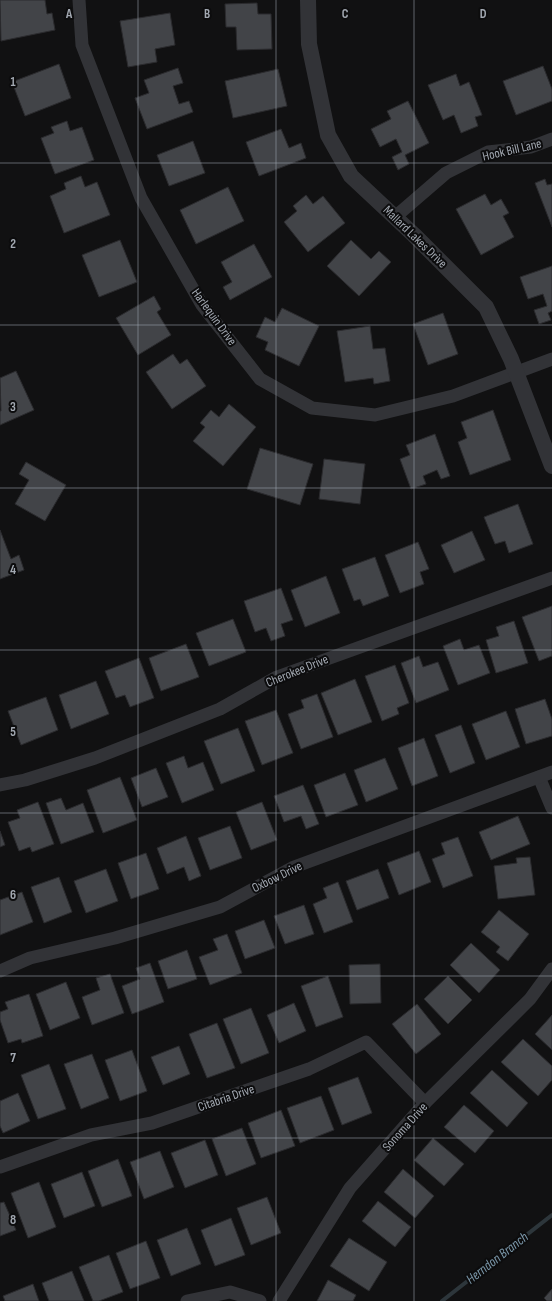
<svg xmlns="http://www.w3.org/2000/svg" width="552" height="1301" font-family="'Sofia Sans Condensed',sans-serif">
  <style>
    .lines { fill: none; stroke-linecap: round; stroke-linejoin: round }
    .stream { stroke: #2d363b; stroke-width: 4 }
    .building { fill: #424448; stroke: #2b2b2e }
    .minor { stroke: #323337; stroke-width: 13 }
    .tertiary { stroke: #323337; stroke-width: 16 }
    .grid { fill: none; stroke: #a3a9b2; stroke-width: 1; stroke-opacity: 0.55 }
    .labels { text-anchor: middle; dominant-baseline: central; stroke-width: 4; stroke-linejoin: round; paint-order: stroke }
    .street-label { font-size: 13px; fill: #a3a9b2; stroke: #0c0c0d }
    .water-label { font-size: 14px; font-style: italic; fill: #7c98aa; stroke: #0c0c0d }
    .grid-label { font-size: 13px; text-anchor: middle; font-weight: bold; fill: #a3a9b2; stroke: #0c0c0d; stroke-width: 4; stroke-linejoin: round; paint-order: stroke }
  </style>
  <rect width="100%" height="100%" fill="#111112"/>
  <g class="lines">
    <path class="stream" d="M442,1301L552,1215"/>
  </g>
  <g class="building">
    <path d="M0,0H45L47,14L52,13L55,30L1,41Z"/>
    <path d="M257,3L258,14H271L272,49L237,50L236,27H226L225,4Z"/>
    <path d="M170,13L175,45L155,49L157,62L128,67L120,21Z"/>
    <path d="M59,64L71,98L25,116L12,82Z"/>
    <path d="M543,66L552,89V101L516,115L503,81Z"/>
    <path d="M178,68L183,83L173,86L179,104L189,101L193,112L147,129L135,98L149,93L144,80Z"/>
    <path d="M278,69L287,106L233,118L225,81Z"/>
    <path d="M456,74L460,86L469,82L482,115L475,117L478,126L461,133L454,115L443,120L428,85Z"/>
    <path d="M408,101L429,143L405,155L409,164L398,170L392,157L402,152L396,139L380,147L371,129L391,119L387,111Z"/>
    <path d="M67,121L70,131L82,127L94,160L55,174L41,138L54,133L51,127Z"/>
    <path d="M281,129L289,148L301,143L306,158L259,176L246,142Z"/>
    <path d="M193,141L205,173L169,186L157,155Z"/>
    <path d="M81,176L85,187L97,182L110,215L64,233L50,196L66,189L64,183Z"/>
    <path d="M545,179L547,185L552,184V227L535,183Z"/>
    <path d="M228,187L244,221L196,244L180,210Z"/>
    <path d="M485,194L491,205L501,199L509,213L503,216L514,237L481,255L456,209Z"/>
    <path d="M306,195L313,204L323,196L345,223L308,252L284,222L297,211L293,206Z"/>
    <path d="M120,240L137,282L99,297L82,255Z"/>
    <path d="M351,240L371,259L379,251L391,262L359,296L327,266Z"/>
    <path d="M254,244L272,277L230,300L223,287L232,282L221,262Z"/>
    <path d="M552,266V311L548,313L551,320L539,324L534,310L547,306L543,294L528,299L520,277Z"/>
    <path d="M154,296L161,309L157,312L171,335L138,355L116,318Z"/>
    <path d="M282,308L319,326L299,366L265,350L268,342L256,337L265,317L275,322Z"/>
    <path d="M443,313L458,354L428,365L413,324Z"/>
    <path d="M370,326L373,349L385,348L390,381L374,384L373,378L345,382L337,331Z"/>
    <path d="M173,354L180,364L187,359L206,386L172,409L146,372Z"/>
    <path d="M16,371L34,410L0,425V411H1L0,378Z"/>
    <path d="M229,404L256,427L223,466L193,441L205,427L200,423L211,410L219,417Z"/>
    <path d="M493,410L511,460L470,475L458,442L467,438L461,422Z"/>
    <path d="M435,434L450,476L441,479L437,470L423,476L426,484L411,489L400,459L410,455L406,445Z"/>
    <path d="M260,448L313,464L300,505L247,489Z"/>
    <path d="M324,459L365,464L360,504L319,499Z"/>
    <path d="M26,462L66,485L45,521L15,504L29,480L19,474Z"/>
    <path d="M518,504L533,544L509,553L505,541L495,544L484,517Z"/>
    <path d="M0,530L11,559L19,555L24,570L0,579Z"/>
    <path d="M472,531L485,560L454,573L441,545Z"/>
    <path d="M418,542L429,569L420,572L424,584L400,593L385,555Z"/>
    <path d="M375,557L389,596L363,606L360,599L354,601L342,569Z"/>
    <path d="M326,576L340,613L305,627L291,590Z"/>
    <path d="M281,588L293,620L281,624L285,636L271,641L266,628L255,632L244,601Z"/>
    <path d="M552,606V656L539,661L522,617Z"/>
    <path d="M233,619L246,652L209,666L196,633Z"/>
    <path d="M514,621L528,663L496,673L486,640L499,636L496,627Z"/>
    <path d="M460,639L464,650L479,645L490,673L458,685L443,646Z"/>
    <path d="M186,644L199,677L161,691L149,658Z"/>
    <path d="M419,656L423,667L438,662L449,690L416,703L401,663Z"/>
    <path d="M139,658L154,698L130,707L125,695L116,698L105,671Z"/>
    <path d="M395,665L409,703L397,708L399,714L382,721L365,676Z"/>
    <path d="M355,679L372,722L338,735L321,693Z"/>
    <path d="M96,681L109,714L71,729L59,695Z"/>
    <path d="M317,694L333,737L301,749L288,714L304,708L301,700Z"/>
    <path d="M46,697L58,730L21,745L8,711Z"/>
    <path d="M545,699L552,719V736L526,744L515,709Z"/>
    <path d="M276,710L293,753L262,765L245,721Z"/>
    <path d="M506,711L520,747L486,760L472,724Z"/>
    <path d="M461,725L475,763L450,773L435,735Z"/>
    <path d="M238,728L255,771L221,784L204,741Z"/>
    <path d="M424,738L438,776L412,786L398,748Z"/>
    <path d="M184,756L188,768L203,762L214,790L182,803L166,763Z"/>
    <path d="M385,758L398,789L366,802L354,770Z"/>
    <path d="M156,768L168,797L142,807L131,778Z"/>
    <path d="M345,773L358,805L326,817L314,785Z"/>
    <path d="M120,777L137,820L103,833L87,790Z"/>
    <path d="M303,785L319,824L306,829L301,816L284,822L274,796Z"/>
    <path d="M61,798L66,810L83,803L94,832L61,844L46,803Z"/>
    <path d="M38,802L54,844L32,852L30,847L19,851L8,822L20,818L17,810Z"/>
    <path d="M262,802L277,840L251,850L236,812Z"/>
    <path d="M518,816L530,844L491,860L479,832Z"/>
    <path d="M230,826L242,858L210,870L198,838Z"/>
    <path d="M0,831L5,845L0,847Z"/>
    <path d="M186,836L201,876L189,881L184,867L167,874L157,848Z"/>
    <path d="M458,837L473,876L443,888L432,859L445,854L441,843Z"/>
    <path d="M419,851L431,882L399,895L387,863Z"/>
    <path d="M146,853L159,889L131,899L118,863Z"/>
    <path d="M530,857L535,895L498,899L494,866L517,863L516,858Z"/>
    <path d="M106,869L118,901L86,913L74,881Z"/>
    <path d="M378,869L389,898L357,910L346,881Z"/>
    <path d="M59,877L72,912L44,923L31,887Z"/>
    <path d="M338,882L353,922L324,933L313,904L327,898L323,888Z"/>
    <path d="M22,892L33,922L0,935V900Z"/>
    <path d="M304,905L314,934L285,944L274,916Z"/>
    <path d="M499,910L529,934L508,961L496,952L500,947L481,932Z"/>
    <path d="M264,920L275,948L245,959L235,931Z"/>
    <path d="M227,934L242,973L210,985L199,957L218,950L213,939Z"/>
    <path d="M471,943L500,970L479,993L450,965Z"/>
    <path d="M187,950L197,979L168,989L158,961Z"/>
    <path d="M150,963L164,1002L132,1014L122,986L140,979L136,968Z"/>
    <path d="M380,964L381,1003L350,1004L349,965Z"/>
    <path d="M110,974L124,1013L92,1025L82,997L100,990L96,978Z"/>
    <path d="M328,976L343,1017L316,1027L301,986Z"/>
    <path d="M448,976L472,1000L448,1024L424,999Z"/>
    <path d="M66,982L80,1018L50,1030L36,994Z"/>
    <path d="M29,994L43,1036L22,1043L21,1039L8,1043L0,1020V1012L8,1009L5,1002Z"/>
    <path d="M294,1003L306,1031L279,1043L267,1015Z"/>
    <path d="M417,1004L441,1034L416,1054L392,1024Z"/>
    <path d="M251,1008L269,1053L241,1064L223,1019Z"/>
    <path d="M552,1015V1050L535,1034Z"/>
    <path d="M217,1023L235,1068L207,1078L189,1034Z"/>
    <path d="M523,1039L552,1066V1080L538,1096L501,1062Z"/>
    <path d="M179,1046L190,1074L163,1085L151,1057Z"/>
    <path d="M132,1050L147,1091L120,1101L105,1060Z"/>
    <path d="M92,1054L109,1098L81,1109L64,1064Z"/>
    <path d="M49,1064L66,1109L38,1119L21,1075Z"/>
    <path d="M492,1070L528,1103L507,1127L470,1093Z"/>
    <path d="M358,1077L372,1113L342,1125L328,1088Z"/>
    <path d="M18,1093L30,1121L3,1133L0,1126V1101Z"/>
    <path d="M321,1096L334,1130L300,1143L287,1108Z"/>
    <path d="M464,1105L494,1131L475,1153L444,1127Z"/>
    <path d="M281,1110L295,1146L261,1158L248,1123Z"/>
    <path d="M242,1128L256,1164L226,1176L212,1139Z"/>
    <path d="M433,1138L464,1164L444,1186L414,1160Z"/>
    <path d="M205,1140L218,1175L185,1188L171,1153Z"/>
    <path d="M160,1151L174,1187L144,1199L130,1162Z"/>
    <path d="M118,1159L132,1196L102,1207L88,1171Z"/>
    <path d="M403,1169L434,1196L415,1218L384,1192Z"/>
    <path d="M82,1172L95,1206L64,1218L51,1184Z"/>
    <path d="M39,1182L56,1227L28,1238L11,1193Z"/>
    <path d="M267,1197L281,1233L251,1245L237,1208Z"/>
    <path d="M378,1201L411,1227L395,1247L362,1221Z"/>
    <path d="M4,1202L16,1230L0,1236V1203Z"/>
    <path d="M231,1218L245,1255L215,1266L201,1230Z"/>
    <path d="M187,1228L201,1264L171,1276L157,1240Z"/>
    <path d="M349,1238L387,1262L369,1291L330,1266Z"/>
    <path d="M146,1241L160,1278L130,1289L116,1253Z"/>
    <path d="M109,1255L123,1292L99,1301H93L79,1267Z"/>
    <path d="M72,1271L84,1301H49L42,1283Z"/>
    <path d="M328,1280L356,1295L353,1301H317Z"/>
    <path d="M33,1284L39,1301H5L3,1296Z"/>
    <path d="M552,1289V1301H547L544,1298Z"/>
  </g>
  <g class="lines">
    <g class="minor">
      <path d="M79,0L82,45L141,198L202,305L260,379L312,408L375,415L453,396L552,359"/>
      <path d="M395,217L446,173L488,152L531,147L552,139"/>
      <path d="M539,777L552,808"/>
      <path d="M0,785L25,780L95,758L220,709L277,677L552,578"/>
      <path d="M0,971L30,958L115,938L220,907L294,867L552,772"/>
      <path d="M0,1167L91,1135L152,1123L309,1069L366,1042L425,1103"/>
      <path d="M187,1301L230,1292L260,1301"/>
      <path d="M279,1301L350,1188L425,1103L530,999L552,969"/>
    </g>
    <path class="tertiary" d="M308,0L309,44L328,135L351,176L414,235L486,307L511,359L552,466"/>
  </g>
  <path class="grid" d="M138,0V1301M276,0V1301M414,0V1301M0,163H552M0,325H552M0,488H552M0,650H552M0,813H552M0,976H552M0,1138H552"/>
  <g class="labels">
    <g class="street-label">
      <text transform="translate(512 150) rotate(-13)">Hook Bill Lane</text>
      <text transform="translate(415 237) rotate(44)">Mallard Lakes Drive</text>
      <text transform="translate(214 317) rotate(54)">Harlequin Drive</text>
      <text transform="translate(297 671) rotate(-22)">Cherokee Drive</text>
      <text transform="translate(277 877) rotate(-26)">Oxbow Drive</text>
      <text transform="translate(226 1098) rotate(-19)">Citabria Drive</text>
      <text transform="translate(405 1127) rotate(-48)">Sonoma Drive</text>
    </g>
    <g class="water-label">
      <text transform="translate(497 1258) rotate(-38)">Herndon Branch</text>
    </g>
  </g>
  <g class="grid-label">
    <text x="69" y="18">A</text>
    <text x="207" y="18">B</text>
    <text x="345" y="18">C</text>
    <text x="483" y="18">D</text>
    <text x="13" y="86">1</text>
    <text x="13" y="248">2</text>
    <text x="13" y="411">3</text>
    <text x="13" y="574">4</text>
    <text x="13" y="736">5</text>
    <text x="13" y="899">6</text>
    <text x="13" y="1062">7</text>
    <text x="13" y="1224">8</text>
  </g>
</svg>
